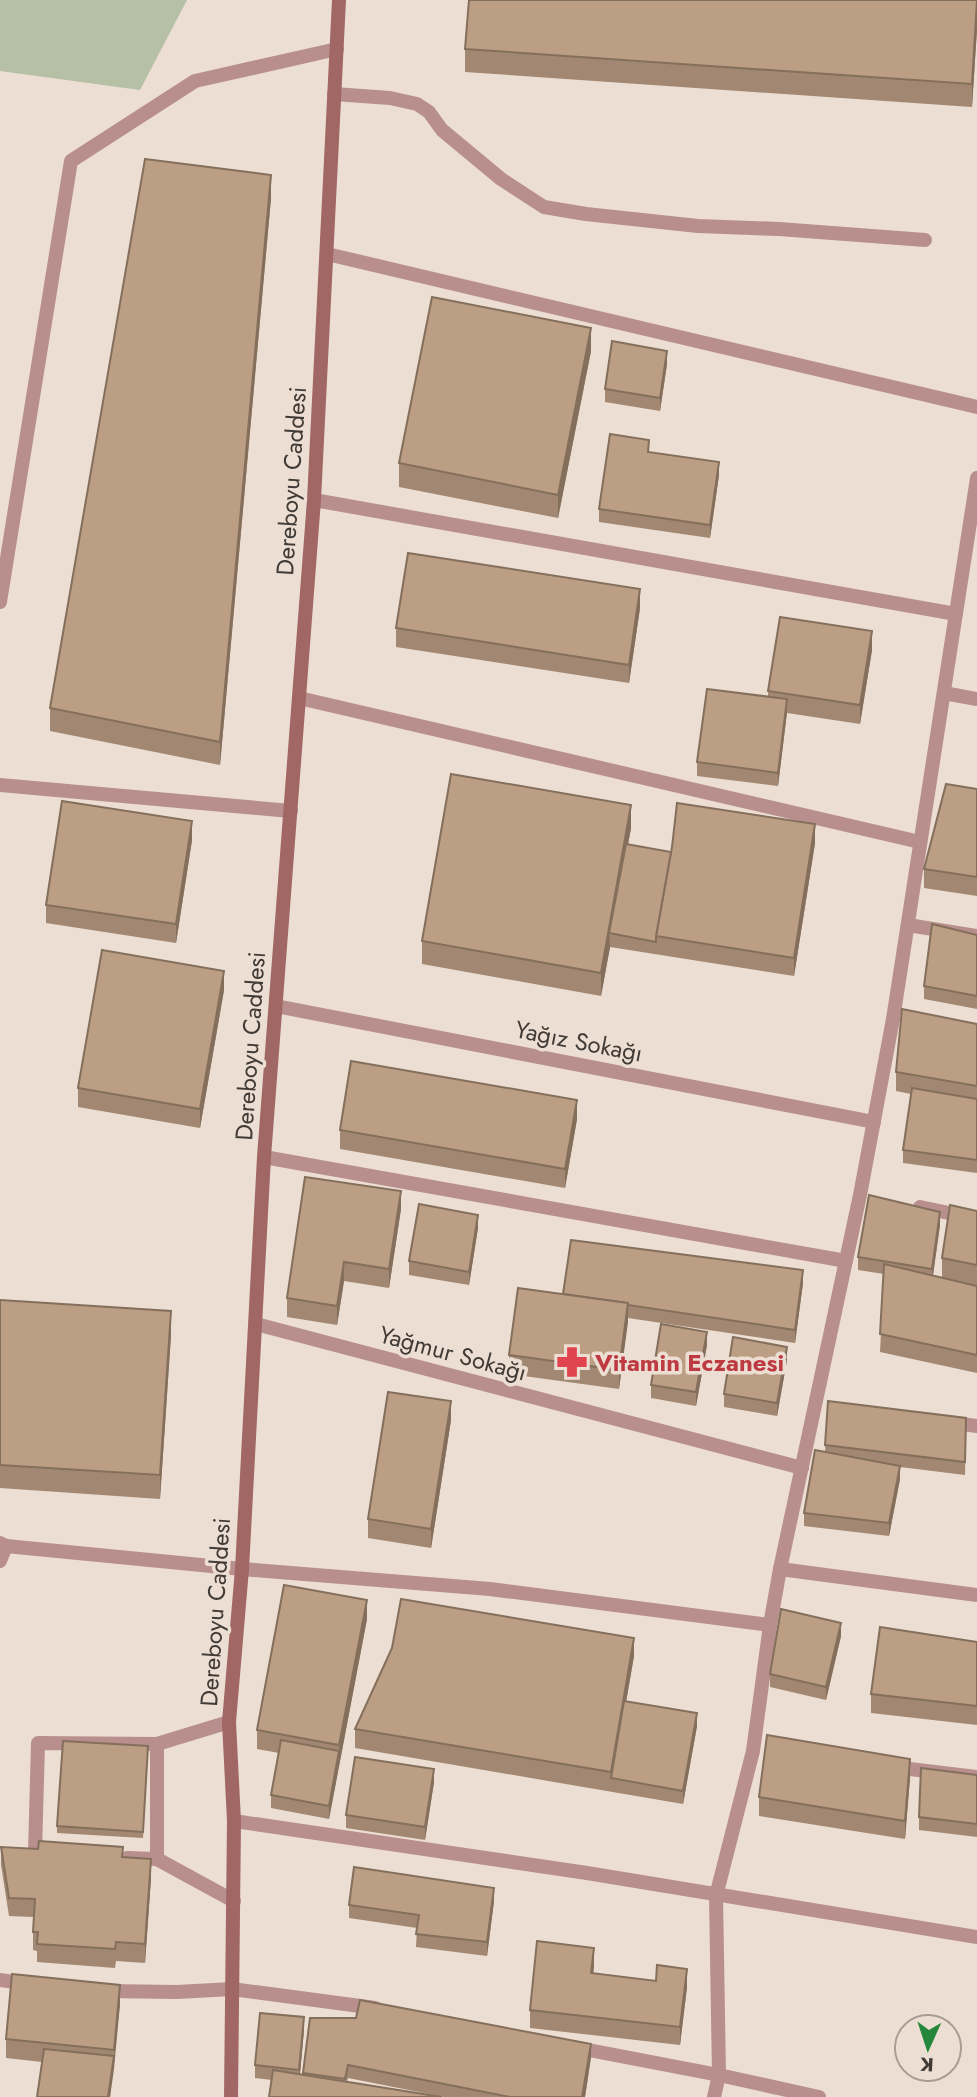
<svg xmlns="http://www.w3.org/2000/svg" width="977" height="2097" font-family="Jost,sans-serif">
  <style>
    .green { fill: #b5c0a5 }
    .lines { fill: none; stroke-linecap: round; stroke-linejoin: round }
    .lane { stroke: #b88f8c; stroke-width: 14 }
    .street { stroke: #b88f8c; stroke-width: 14 }
    .secondary { stroke: #a16764; stroke-width: 14 }
    .wall { fill: #a28872 }
    .shaded-wall { fill: #846f5c }
    .building { fill: #bc9e84; stroke: #846f5c; stroke-width: 2 }
    .labels { text-anchor: middle; dominant-baseline: central; stroke-width: 7; stroke-linejoin: round; paint-order: stroke }
    .street-label { font-size: 24px; fill: #403b36; stroke: #ecded2 }
    .health-label { font-size: 24px; font-weight: bold; fill: #be3a42; stroke: #ecded2; text-anchor: start }
  </style>
  <rect width="100%" height="100%" fill="#ecded2"/>
  <path class="green" d="M0,0H187L140,90L0,71Z"/>
  <g class="lines">
    <g class="lane">
      <path d="M334,94L390,98L417,104L429,112L442,130L501,179L544,207L586,214L698,226L779,229L925,240"/>
      <path d="M0,1561L6,1546"/>
      <path d="M157,1744V1859"/>
      <path d="M48,1853H35L38,1743L157,1744L229,1722"/>
      <path d="M127,1858L157,1859L234,1901"/>
      <path d="M0,1980L28,1984"/>
      <path d="M104,1991L177,1992L232,1989"/>
    </g>
    <g class="street">
      <path d="M327,254L977,407"/>
      <path d="M314,500L956,614"/>
      <path d="M0,602L71,161L195,81L337,49"/>
      <path d="M944,693L977,699"/>
      <path d="M299,698L920,842"/>
      <path d="M0,785L291,811"/>
      <path d="M908,925L977,936"/>
      <path d="M276,1006L874,1122"/>
      <path d="M264,1157L846,1261"/>
      <path d="M920,1207L977,1219"/>
      <path d="M256,1324L802,1468"/>
      <path d="M947,1422L977,1426"/>
      <path d="M0,1543L6,1546L242,1569L490,1589L770,1625"/>
      <path d="M780,1569L977,1595"/>
      <path d="M893,1767L977,1777"/>
      <path d="M234,1821L587,1873L977,1937"/>
      <path d="M232,1989L375,2008"/>
      <path d="M573,2047L719,2075L819,2097"/>
      <path d="M714,2097L719,2075L716,1896L753,1751L770,1625L780,1569L860,1195L893,1019L977,478"/>
    </g>
    <path class="secondary" d="M231,2097L234,1821L229,1722L242,1569L264,1157L314,500L339,0"/>
  </g>
  <g class="wall">
    <path d="M977,0V29L972,107L465,72V49Z"/>
    <path d="M271,198L220,765L50,731V708Z"/>
    <path d="M591,351L558,518L399,487V463Z"/>
    <path d="M667,364L660,411L605,402V389Z"/>
    <path d="M649,452L719,475L710,538L599,522V509Z"/>
    <path d="M640,608L629,683L396,647V628Z"/>
    <path d="M872,650L860,724L787,713L778,786L697,776V762L768,697V691Z"/>
    <path d="M977,789V896L924,888V869Z"/>
    <path d="M631,828L628,844L671,852L815,843L794,976L610,947L601,996L422,964V941Z"/>
    <path d="M192,840L176,943L46,923V905Z"/>
    <path d="M977,935V1009L924,999V986Z"/>
    <path d="M224,990L200,1128L78,1107V1088Z"/>
    <path d="M977,1024V1173L903,1163V1150L911,1094L896,1091V1072Z"/>
    <path d="M577,1119L565,1188L340,1149V1130Z"/>
    <path d="M401,1209L389,1288L344,1281L337,1325L287,1317V1298Z"/>
    <path d="M977,1211V1373L880,1352L884,1274L858,1270V1257L940,1225L933,1275L942,1277V1258Z"/>
    <path d="M478,1228L469,1285L409,1275V1261Z"/>
    <path d="M803,1283L795,1343L628,1318L619,1389L509,1374V1355L563,1294Z"/>
    <path d="M0,1300L171,1335L160,1499L0,1488Z"/>
    <path d="M707,1345L696,1406L651,1398V1385Z"/>
    <path d="M787,1360L777,1416L724,1407V1394Z"/>
    <path d="M828,1401L966,1418L965,1475L900,1467V1479L889,1536L804,1526V1513L825,1452Z"/>
    <path d="M451,1420L431,1548L368,1538V1519Z"/>
    <path d="M367,1619L329,1819L271,1808V1795L279,1753L257,1749V1730Z"/>
    <path d="M841,1636L826,1700L770,1687V1674Z"/>
    <path d="M977,1642V1725L871,1713V1694Z"/>
    <path d="M392,1648L634,1656L626,1701L697,1726L683,1804L355,1748V1729Z"/>
    <path d="M148,1753L143,1838L57,1833V1826Z"/>
    <path d="M977,1775V1837L919,1830V1817Z"/>
    <path d="M910,1778L905,1839L759,1816V1797Z"/>
    <path d="M434,1782L425,1840L346,1828V1815Z"/>
    <path d="M1,1847L123,1857L151,1878L145,1963L116,1961L115,1968L37,1962V1951L33,1950V1917L9,1916L1,1865Z"/>
    <path d="M494,1901L487,1956L416,1947L417,1928L349,1918V1905Z"/>
    <path d="M594,1966L593,1974L687,1987L680,2045L530,2028V2010Z"/>
    <path d="M120,2004L110,2097H37L42,2062L6,2058V2039Z"/>
    <path d="M310,2018L591,2057L585,2097H444L348,2078L347,2082L272,2080L255,2078V2065L304,2030L300,2074L303,2075Z"/>
  </g>
  <g class="shaded-wall">
    <path d="M977,5V29L972,107V84Z"/>
    <path d="M271,175V198L220,765V742Z"/>
    <path d="M591,328V351L558,518V495Z"/>
    <path d="M667,351V364L660,411V398Z"/>
    <path d="M719,462V475L710,538V525Z"/>
    <path d="M640,589V608L629,683V665Z"/>
    <path d="M872,631V650L860,724V705Z"/>
    <path d="M787,699V712L778,786V773Z"/>
    <path d="M631,805V828L612,934L609,933L610,947L601,996V973Z"/>
    <path d="M192,821V840L176,943V924Z"/>
    <path d="M815,824V843L794,976V958Z"/>
    <path d="M224,971V990L200,1128V1109Z"/>
    <path d="M577,1100V1119L565,1188V1169Z"/>
    <path d="M401,1191V1209L389,1288V1269Z"/>
    <path d="M940,1212V1225L932,1282V1269Z"/>
    <path d="M478,1215V1228L469,1285V1272Z"/>
    <path d="M344,1262V1281L337,1325V1306Z"/>
    <path d="M803,1270V1283L795,1343V1330Z"/>
    <path d="M628,1303V1322L619,1389V1370Z"/>
    <path d="M171,1311V1335L160,1499V1475Z"/>
    <path d="M707,1332V1345L696,1406V1392Z"/>
    <path d="M787,1347V1360L777,1416V1403Z"/>
    <path d="M451,1401V1420L431,1548V1529Z"/>
    <path d="M900,1466V1479L889,1536V1523Z"/>
    <path d="M367,1600V1619L329,1819V1806L339,1751V1745Z"/>
    <path d="M841,1623V1636L826,1700V1687Z"/>
    <path d="M634,1638V1656L613,1778H611V1772Z"/>
    <path d="M697,1713V1726L683,1804V1791Z"/>
    <path d="M910,1759V1778L905,1839V1821Z"/>
    <path d="M434,1769V1782L425,1840V1827Z"/>
    <path d="M151,1859V1878L145,1963V1944Z"/>
    <path d="M494,1888V1901L487,1956V1942Z"/>
    <path d="M594,1948V1966L591,1992V1973Z"/>
    <path d="M687,1969V1987L680,2045V2027Z"/>
    <path d="M120,1985V2004L114,2069L110,2097H108L114,2056Z"/>
    <path d="M304,2017V2030L299,2083V2070Z"/>
    <path d="M591,2044V2057L585,2097H582Z"/>
  </g>
  <g class="building">
    <path d="M469,0H977L972,84L465,49Z"/>
    <path d="M145,159L271,175L220,742L50,708Z"/>
    <path d="M432,297L591,328L558,495L399,463Z"/>
    <path d="M612,341L667,351L660,398L605,389Z"/>
    <path d="M610,434L649,440L648,452L719,462L710,525L599,509Z"/>
    <path d="M408,553L640,589L629,665L396,628Z"/>
    <path d="M780,617L872,631L860,705L768,691Z"/>
    <path d="M707,689L787,699L778,773L697,762Z"/>
    <path d="M451,774L631,805L601,973L422,941Z"/>
    <path d="M946,784L977,789V877L924,869Z"/>
    <path d="M62,801L192,821L176,924L46,905Z"/>
    <path d="M677,803L815,824L794,958L656,936L672,847Z"/>
    <path d="M626,844L671,852L656,936V942L609,933Z"/>
    <path d="M932,924L977,935V996L924,986Z"/>
    <path d="M102,950L224,971L200,1109L78,1088Z"/>
    <path d="M902,1009L977,1024V1086L896,1072Z"/>
    <path d="M351,1061L577,1100L565,1169L340,1130Z"/>
    <path d="M912,1088L977,1099V1160L903,1150Z"/>
    <path d="M305,1177L401,1191L389,1269L344,1262L337,1306L287,1298Z"/>
    <path d="M869,1195L940,1212L932,1269L858,1257Z"/>
    <path d="M419,1204L478,1215L469,1272L409,1261Z"/>
    <path d="M950,1205L977,1211V1265L942,1258Z"/>
    <path d="M571,1240L803,1270L795,1330L628,1305V1303L563,1294Z"/>
    <path d="M884,1264L977,1286V1355L880,1334Z"/>
    <path d="M518,1288L628,1303L619,1370L509,1355Z"/>
    <path d="M0,1300L171,1311L160,1475L0,1465Z"/>
    <path d="M661,1324L707,1332L696,1392L651,1385Z"/>
    <path d="M733,1337L787,1347L777,1403L724,1394Z"/>
    <path d="M388,1392L451,1401L431,1529L368,1519Z"/>
    <path d="M828,1401L966,1418L965,1462L825,1445Z"/>
    <path d="M815,1450L900,1466L889,1523L804,1513Z"/>
    <path d="M284,1585L367,1600L339,1745L257,1730Z"/>
    <path d="M401,1599L634,1638L611,1772L355,1729L392,1648Z"/>
    <path d="M781,1609L841,1623L826,1687L770,1674Z"/>
    <path d="M880,1627L977,1642V1706L871,1694Z"/>
    <path d="M624,1701L697,1713L683,1791L611,1778Z"/>
    <path d="M767,1735L910,1759L905,1821L759,1797Z"/>
    <path d="M281,1740L339,1751L329,1806L271,1795Z"/>
    <path d="M63,1741L148,1746L143,1832L57,1826Z"/>
    <path d="M355,1757L434,1769L425,1827L346,1815Z"/>
    <path d="M921,1768L977,1775V1824L919,1817Z"/>
    <path d="M39,1841L123,1847L122,1857L151,1859L145,1944L116,1942L115,1949L37,1944L38,1932H33L35,1899L9,1898L1,1847L38,1849Z"/>
    <path d="M354,1867L494,1888L487,1942L416,1934L419,1915L349,1905Z"/>
    <path d="M537,1941L594,1948L591,1973L656,1981L657,1965L687,1969L680,2027L530,2010Z"/>
    <path d="M12,1974L120,1985L114,2050L6,2039Z"/>
    <path d="M360,2000L591,2044L582,2097H510L348,2065L345,2079L303,2073L310,2018H356Z"/>
    <path d="M260,2013L304,2017L299,2070L255,2065Z"/>
    <path d="M44,2049L114,2056L108,2097H37Z"/>
    <path d="M273,2070L442,2097H269Z"/>
  </g>
  <defs>
    <symbol id="pharmacy-bare" viewBox="-9 -9 18 18"><path d="M-2-6h4v4h4v4h-4v4h-4v-4h-4v-4h4Z" fill="#e0444e" stroke="#ecded2" stroke-width="2.5" paint-order="stroke"/></symbol>
  </defs>
  <g fill-rule="evenodd">
    <use href="#pharmacy-bare" x="550" y="1340" width="44" height="44"/>
  </g>
  <g class="labels">
    <g class="street-label">
      <text transform="translate(291 481) rotate(-86)">Dereboyu Caddesi</text>
      <text transform="translate(579 1041) rotate(11)">Yağız Sokağı</text>
      <text transform="translate(250 1046) rotate(-86)">Dereboyu Caddesi</text>
      <text transform="translate(453 1353) rotate(15)">Yağmur Sokağı</text>
      <text transform="translate(215 1612) rotate(-86)">Dereboyu Caddesi</text>
    </g>
    <g class="health-label">
      <text x="595" y="1362">Vitamin Eczanesi</text>
    </g>
  </g>
  <g transform="translate(928 2048) rotate(183)"><circle r="33" fill="#ecded2" stroke="#a79d94" stroke-width="2"/>
  <path d="M0-5L12 26L0 18L-12 26Z" fill="#25873b"/>
  <text y="-10" font-size="19" font-weight="bold" text-anchor="middle" fill="#403b36">K</text>
  </g>
</svg>
